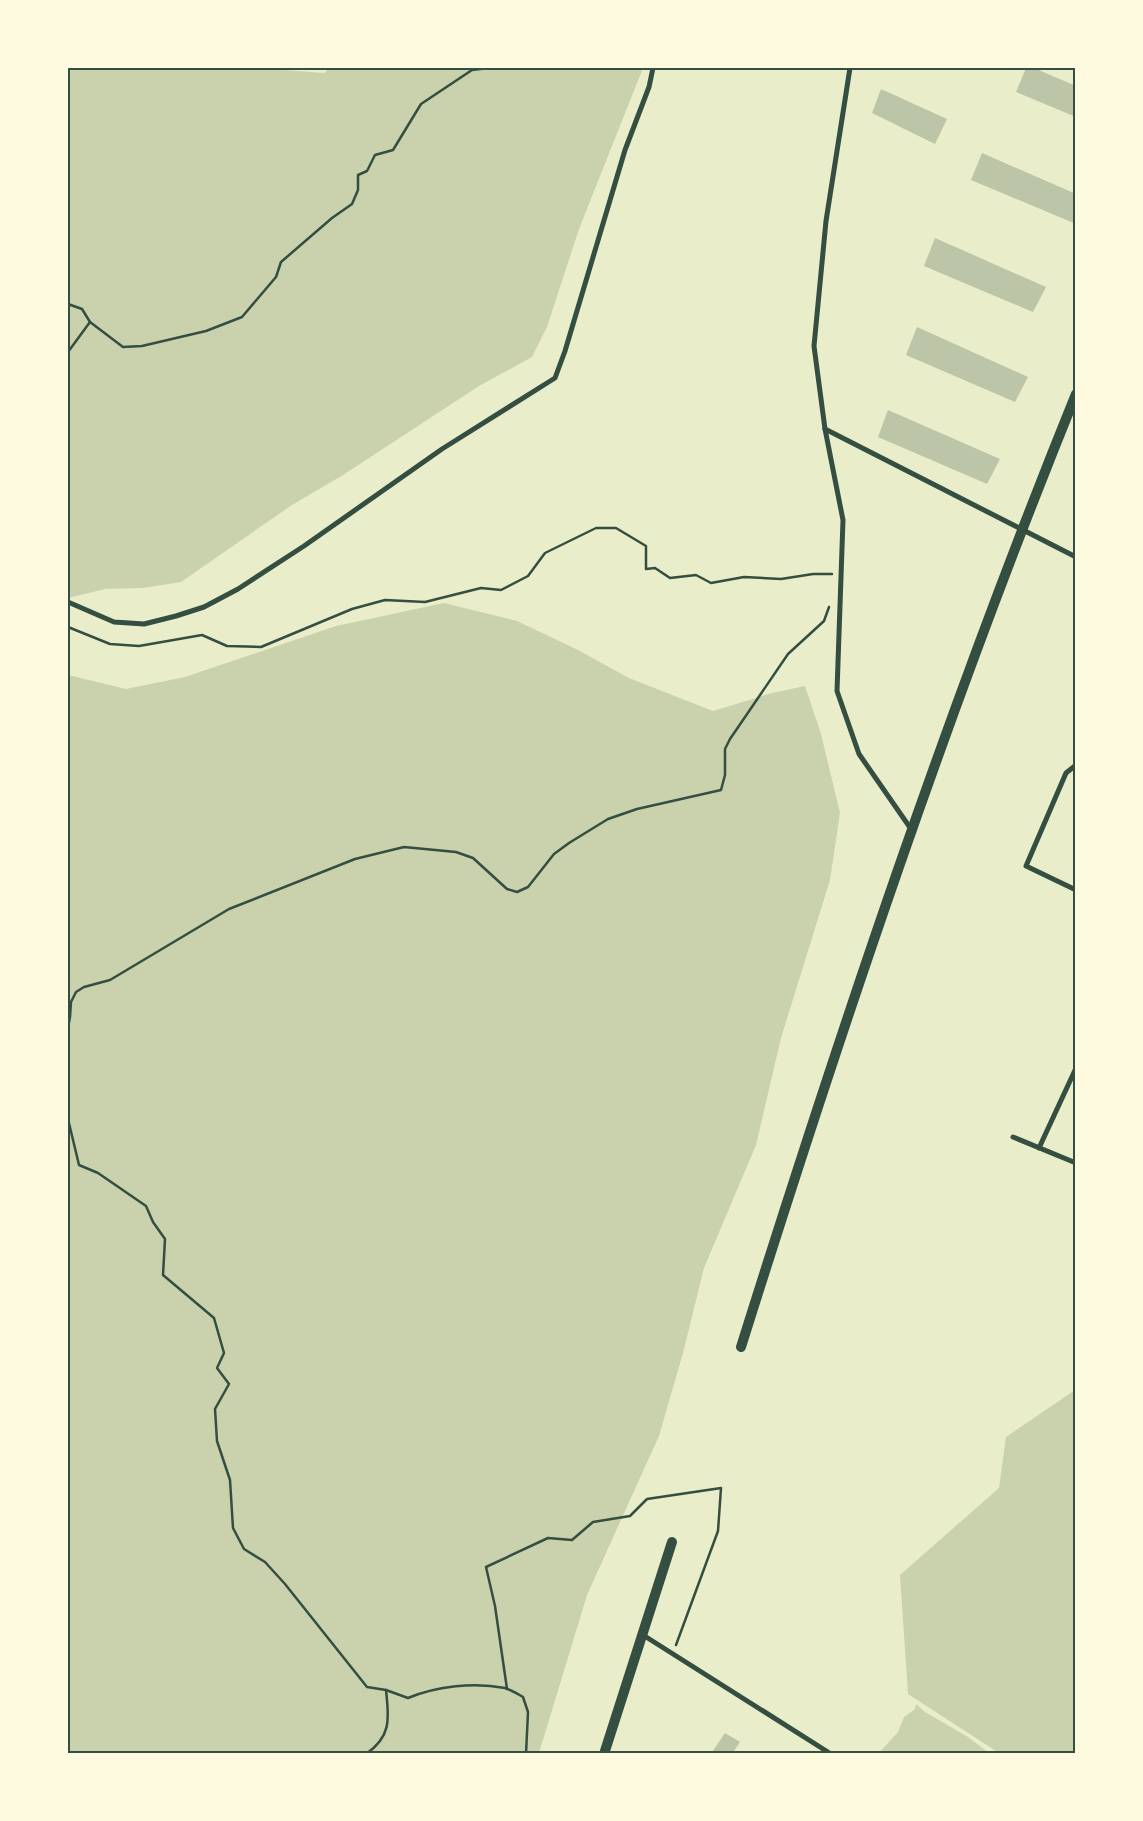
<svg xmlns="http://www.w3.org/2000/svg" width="1143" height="1821" font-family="Jost,sans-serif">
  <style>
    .green { fill: #cad2ad }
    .building { fill: #bcc5a7 }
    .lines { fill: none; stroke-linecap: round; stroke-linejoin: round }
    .path { stroke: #344e41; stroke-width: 2.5 }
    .minor { stroke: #344e41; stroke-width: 5 }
    .secondary { stroke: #344e41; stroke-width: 10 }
    .neatline { fill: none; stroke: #344e41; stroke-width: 2 }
  </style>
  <rect width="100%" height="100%" fill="#e9edc9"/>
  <g class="green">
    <path d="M68,68H283L285,70L324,73L330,68H643L579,229L547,327L532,357L479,386L343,475L292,505L181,582L143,588L105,589L68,598Z"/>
    <path d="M444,603L517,621L578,650L629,678L713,711L772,693L805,686L821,734L840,813L830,880L781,1038L756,1145L704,1268L683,1353L659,1436L587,1595L539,1753L68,1754V675L126,689L185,677L336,626Z"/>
    <path d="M1075,1390V1753H999L908,1694L900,1575L999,1488L1006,1437Z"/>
    <path d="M916,1704L925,1712L968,1737L989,1753H879L898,1732L904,1717L915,1709Z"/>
  </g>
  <g class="building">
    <path d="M1026,68H1034L1076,86V117L1016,92Z"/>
    <path d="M881,89L947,119L935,144L872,113Z"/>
    <path d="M982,153L1076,194V224L971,180Z"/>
    <path d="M935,238L1046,287L1033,312L924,266Z"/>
    <path d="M917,327L1028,377L1015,402L906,355Z"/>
    <path d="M888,410L1000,459L987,484L878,437Z"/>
    <path d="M725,1733L740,1742L732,1754H711Z"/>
  </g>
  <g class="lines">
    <g class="path">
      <path d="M68,304L82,309L90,322L123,347L142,346L206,331L242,317L276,277L281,262L332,218L352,204L358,190V175L367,171L375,155L393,150L421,104L472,70L489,68"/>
      <path d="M68,352L90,322"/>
      <path d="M68,627L110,644L139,646L202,635L227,646L261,647L352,609L385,600L425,602L481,588L501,590L528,576L545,553L596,528H616L646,546V569L655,568L670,578L696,575L711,583L744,577L781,579L813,574H832"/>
      <path d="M68,1028L70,1017L71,1002L76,992L84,987L110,980L229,909L355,859L404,847L456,852L473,858L507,889L517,892L528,887L554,854L569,843L608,819L637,809L721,790L725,775V749L730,739L788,654L824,621L829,607"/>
      <path d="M68,1119L79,1165L98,1173L146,1206L153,1222L165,1239L163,1275L214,1318L224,1353L217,1368L229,1384L215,1409L217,1441L230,1480L233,1528L244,1549L265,1562L285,1584L367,1687L386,1690"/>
      <path d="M507,1689L495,1606L486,1567L548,1538L572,1540L593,1522L630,1516L647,1499L721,1488L718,1531L676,1645"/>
      <path d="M366,1754C392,1736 389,1718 386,1690L408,1698C437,1686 474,1682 505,1688C511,1690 518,1694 523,1697L528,1712L526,1754"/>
    </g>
    <g class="minor">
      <path d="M850,68L826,221L814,346L825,429L843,520L837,691L859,754L911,829"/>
      <path d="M825,429L1076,557"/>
      <path d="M68,602L114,622L144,624L176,616L204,607L238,589L304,546L442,449L555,378L565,351L625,150L649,87L653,68"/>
      <path d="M1076,765L1066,773L1026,866L1076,890"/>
      <path d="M1013,1137L1076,1163"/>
      <path d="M1039,1148L1076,1068"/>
      <path d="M643,1635L831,1754"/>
    </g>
    <g class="secondary">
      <path d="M741,1347C842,1026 949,707 1076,394"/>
      <path d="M604,1754L672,1542"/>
    </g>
  </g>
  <rect width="1143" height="1821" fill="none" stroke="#fefae0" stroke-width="138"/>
  <rect x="69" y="69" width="1005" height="1683" class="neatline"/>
</svg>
